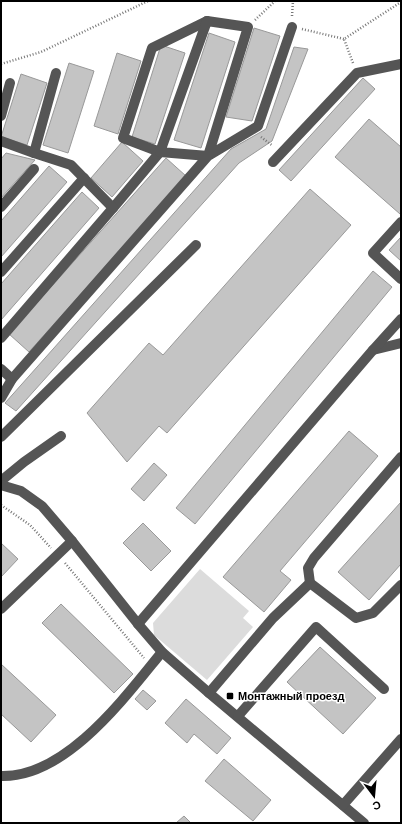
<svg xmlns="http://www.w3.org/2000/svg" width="402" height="824" font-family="'Work Sans',sans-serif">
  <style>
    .green { fill: #dcdcdc }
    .building { fill: #c4c4c4; stroke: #999 }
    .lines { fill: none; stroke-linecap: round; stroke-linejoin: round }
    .path { stroke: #777; stroke-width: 2.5; stroke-dasharray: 1 2; stroke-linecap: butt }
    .minor { stroke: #555; stroke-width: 10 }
    .poi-dot { fill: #000; stroke: #fff; stroke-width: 1.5 }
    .labels { text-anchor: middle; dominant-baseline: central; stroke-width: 3; stroke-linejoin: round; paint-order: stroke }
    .poi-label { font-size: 11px; font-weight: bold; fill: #000; stroke: #fff; text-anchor: start }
  </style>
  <rect width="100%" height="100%" fill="#fff"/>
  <path class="green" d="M200,569L249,611L243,618L253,627L207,680L154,635L153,623Z"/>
  <g class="building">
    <path d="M254,28L280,36L252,121L226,117Z"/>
    <path d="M209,33L235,42L201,148L174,140Z"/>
    <path d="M161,45L185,53L155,144L132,137Z"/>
    <path d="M294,47L308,49L272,141L239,163L16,411L5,403L231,149L266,129Z"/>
    <path d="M117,53L141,61L118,134L94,126Z"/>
    <path d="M69,63L94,71L68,153L43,145Z"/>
    <path d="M21,74L47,83L27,145L1,137Z"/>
    <path d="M363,78L375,89L291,181L279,170Z"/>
    <path d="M369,119L401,147V212L400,214L335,157Z"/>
    <path d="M122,142L143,161L112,197L91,178Z"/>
    <path d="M6,153L35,160L1,198V159Z"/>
    <path d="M166,158L186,176L29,352L9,334Z"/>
    <path d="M49,166L67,182L1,257V221Z"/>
    <path d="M310,189L351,225L167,433L159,426L127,462L87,413L149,343L163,355Z"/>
    <path d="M82,192L99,208L1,320V284Z"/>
    <path d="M401,237V261L389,250Z"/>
    <path d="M373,271L392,287L195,524L176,508Z"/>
    <path d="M349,431L378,456L280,571L291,580L264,612L223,577Z"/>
    <path d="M154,463L167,475L144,501L131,489Z"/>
    <path d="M401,502V564L369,600L338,572Z"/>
    <path d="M143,523L171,551L151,571L123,543Z"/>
    <path d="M1,543L18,559L1,577Z"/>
    <path d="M61,604L133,674L114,693L42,623Z"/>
    <path d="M320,647L376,698L343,734L287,682Z"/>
    <path d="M1,664L56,715L31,742L1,714Z"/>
    <path d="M143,690L156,701L147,710L135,699Z"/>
    <path d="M186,699L231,738L217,754L194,734L187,743L165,723Z"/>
    <path d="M224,759L271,800L253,821L205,781Z"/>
    <path d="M184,816L191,823H176Z"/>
  </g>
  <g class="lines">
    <g class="path">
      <path d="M292,16L293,1"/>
      <path d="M255,20L275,1"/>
      <path d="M302,29L344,39"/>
      <path d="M353,63L344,39L401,2"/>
      <path d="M1,64L41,52L148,1"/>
      <path d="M261,137L273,146"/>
      <path d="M1,505L30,525L51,548"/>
      <path d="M65,563L144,658"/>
    </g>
    <g class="minor">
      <path d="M1,116L10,83"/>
      <path d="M1,141L34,153"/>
      <path d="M273,162L357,73L401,64"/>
      <path d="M1,207L34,169"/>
      <path d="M113,208L160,152L123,138L152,48L207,21"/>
      <path d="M401,222L373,253L401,279"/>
      <path d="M1,272L84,178"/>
      <path d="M1,338L113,208L71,165L34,153L56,73"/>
      <path d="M373,350L401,343"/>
      <path d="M1,369L12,379"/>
      <path d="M1,398L12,379L208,156L248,27L207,21L160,152L208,156L258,126L292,27"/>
      <path d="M1,437L196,245"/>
      <path d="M1,481L24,462L61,436"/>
      <path d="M1,485L21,491L42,506L72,541L138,624L162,652L209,693L364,823"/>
      <path d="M310,583L308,568L314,558L401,457"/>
      <path d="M1,609L72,541"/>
      <path d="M138,624L373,350L401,319"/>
      <path d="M209,693L273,618L310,583L356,618L373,613L401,585"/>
      <path d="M238,716L316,627L384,689"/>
      <path d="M1,776C66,778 125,697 162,652"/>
      <path d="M343,805L401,739"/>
    </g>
  </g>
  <rect class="poi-dot" x="226" y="692" width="8" height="8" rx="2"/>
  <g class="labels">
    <g class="poi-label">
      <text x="238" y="696">Монтажный проезд</text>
    </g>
  </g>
  <rect width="402" height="824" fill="none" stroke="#000000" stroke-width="4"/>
  <g transform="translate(374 796) rotate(164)" stroke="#ffffff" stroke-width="3" paint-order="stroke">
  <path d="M0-3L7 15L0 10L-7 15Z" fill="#000000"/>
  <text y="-6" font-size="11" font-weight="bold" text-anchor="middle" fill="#000000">С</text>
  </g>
</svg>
